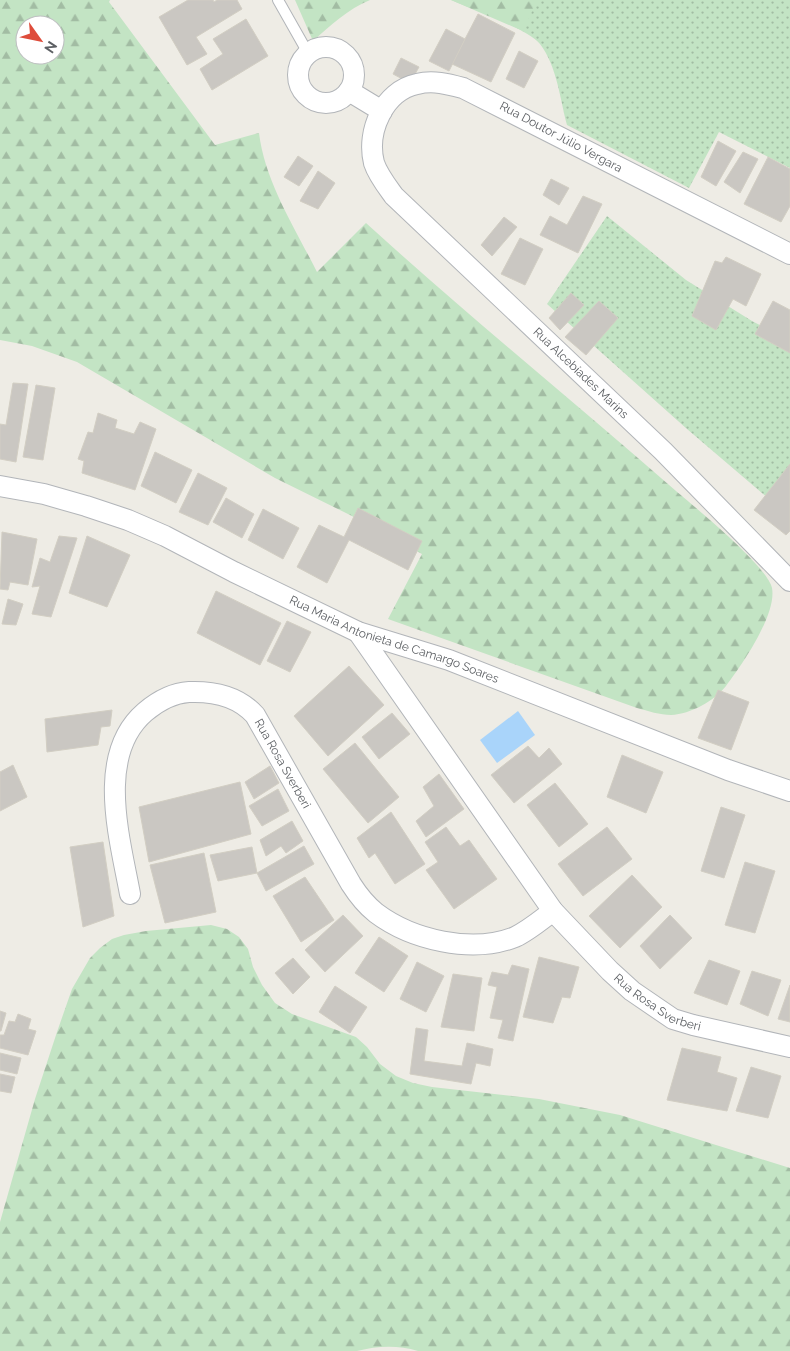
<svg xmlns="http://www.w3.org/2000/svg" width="790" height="1351" font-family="Raleway,sans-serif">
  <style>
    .grass { fill: url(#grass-dots) }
    .forest { fill: url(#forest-firs); fill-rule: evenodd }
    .water { fill: #a9d4fa }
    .building { fill: #cac7c2; stroke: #d2cec3 }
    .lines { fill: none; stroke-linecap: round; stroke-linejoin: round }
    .service-casing { stroke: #b2b5b9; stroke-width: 12 }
    .minor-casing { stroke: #b2b5b9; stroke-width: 22 }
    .service { stroke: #fff; stroke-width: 10 }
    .minor { stroke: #fff; stroke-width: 20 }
    .labels { text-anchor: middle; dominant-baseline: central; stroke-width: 4.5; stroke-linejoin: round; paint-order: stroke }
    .street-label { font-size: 12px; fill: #5d6064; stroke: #fff }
  </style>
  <defs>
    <pattern id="grass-dots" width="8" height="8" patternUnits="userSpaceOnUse" patternTransform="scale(1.25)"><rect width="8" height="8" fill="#c3e4c4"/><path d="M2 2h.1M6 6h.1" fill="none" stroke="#a2bca3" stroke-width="1.8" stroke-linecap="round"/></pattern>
    <pattern id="forest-firs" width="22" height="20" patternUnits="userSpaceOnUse" patternTransform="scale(1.25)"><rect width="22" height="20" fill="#c3e4c4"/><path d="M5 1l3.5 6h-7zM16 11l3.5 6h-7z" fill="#a2bca3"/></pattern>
  </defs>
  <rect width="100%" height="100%" fill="#eeece5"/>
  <g class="grass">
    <path d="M451,0H790V168L719,132L689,188L567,125C560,99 557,66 540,44C527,28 472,9 451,0Z"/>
    <path d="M607,216L686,280L752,321L790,341V517L687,429L547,304Z"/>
  </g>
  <g class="forest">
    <path d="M0,0H110L109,2L215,145L259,133C265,182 295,228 317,272L366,223C467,315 573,401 676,491C696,508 767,566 772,588C777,614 742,665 726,686C714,701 691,714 671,715C660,715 648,711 637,708L388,619L422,554L350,515L275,478L77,362L32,346L0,340ZM25,25H55V55H25Z"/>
    <path d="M295,0H370C348,9 330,26 313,41Z"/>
    <path d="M451,0H537L523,31Z"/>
    <path d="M211,925L227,929L239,937L248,949L253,967L262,985L275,1003L292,1014L356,1037L367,1047L380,1064L396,1076L413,1083L432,1087L539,1099L620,1115L790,1168V1351H418C397,1345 378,1346 357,1351H0V1222L35,1099L57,1032L72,989L90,958L100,948L112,939L124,935L146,931Z"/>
  </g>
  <path class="water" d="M518,711L535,735L497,763L480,740Z"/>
  <g class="building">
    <path d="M188,0H213L214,2L217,0H237L242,9L196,37L207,54L187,65L159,17Z"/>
    <path d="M478,14L515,33L491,82L452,64Z"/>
    <path d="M246,19L268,56L212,90L200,69L223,54L213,39Z"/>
    <path d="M446,29L465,39L449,71L429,61Z"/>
    <path d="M519,51L538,61L524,88L506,79Z"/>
    <path d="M401,58L419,67L410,83L393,74Z"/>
    <path d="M718,141L736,151L716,186L701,177Z"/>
    <path d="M743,152L758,159L740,193L724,182Z"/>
    <path d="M298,156L313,166L299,186L284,177Z"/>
    <path d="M768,157L790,169V206L781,222L744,204Z"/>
    <path d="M318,171L335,183L318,209L300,201Z"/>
    <path d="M551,179L569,188L559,205L543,195Z"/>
    <path d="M583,196L602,204L578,253L540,235L550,216L567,225Z"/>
    <path d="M504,217L517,227L492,256L481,245Z"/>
    <path d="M520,238L543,249L525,285L501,274Z"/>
    <path d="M726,257L761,274L746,306L733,299L716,330L692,316L715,261L722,263Z"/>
    <path d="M571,293L584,305L560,330L549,318Z"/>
    <path d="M599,301L618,318L586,355L565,337Z"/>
    <path d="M773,301L790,310V353L755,334Z"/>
    <path d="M13,383L28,384L16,462L0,459V424L6,425Z"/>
    <path d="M36,385L55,388L43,460L23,457Z"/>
    <path d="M98,413L117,420L115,428L134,434L140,422L156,429L135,490L82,473L84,461L78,459L88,432L93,433Z"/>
    <path d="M155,452L192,470L176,503L141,486Z"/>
    <path d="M790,464V531L786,535L754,510Z"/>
    <path d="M198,473L227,488L208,525L179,512Z"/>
    <path d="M226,498L254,514L242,538L213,522Z"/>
    <path d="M358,508L422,541L408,570L349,540L327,583L297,567L319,525L344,537Z"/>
    <path d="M263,509L299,528L283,559L248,540Z"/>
    <path d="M2,532L37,539L28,585L10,582L8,590L0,589Z"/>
    <path d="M59,536L77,538L51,617L32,614L40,586L32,587L40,558L50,562Z"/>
    <path d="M87,536L130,555L107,607L69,593Z"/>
    <path d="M216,591L281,623L260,665L197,633Z"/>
    <path d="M8,599L23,604L16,625L2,624Z"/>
    <path d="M287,621L311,632L290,672L267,661Z"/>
    <path d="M349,666L384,705L328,756L294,716Z"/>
    <path d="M718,690L749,702L731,750L698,738Z"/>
    <path d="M112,710L110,726L101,727L98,745L47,752L45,719Z"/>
    <path d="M392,713L410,734L379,759L362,737Z"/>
    <path d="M355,743L399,797L368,823L323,769Z"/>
    <path d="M528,746L539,758L549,748L562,764L514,803L491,775Z"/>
    <path d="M622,755L663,772L646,813L607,797Z"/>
    <path d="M13,765L27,797L0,811V772Z"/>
    <path d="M270,766L279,783L254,799L245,782Z"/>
    <path d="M439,774L464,809L426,837L416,821L434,806L423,787Z"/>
    <path d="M240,782L251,834L149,862L139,807Z"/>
    <path d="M555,783L588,824L559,847L527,805Z"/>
    <path d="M278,789L289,811L262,826L249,806Z"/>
    <path d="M721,807L745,815L724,878L701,871Z"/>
    <path d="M391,812L425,864L395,884L375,853L369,858L357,838Z"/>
    <path d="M292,821L303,841L286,853L281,846L266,856L260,840Z"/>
    <path d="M446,827L460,846L469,840L497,879L454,909L426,870L438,862L425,842Z"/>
    <path d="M607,827L632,859L583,896L558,864Z"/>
    <path d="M103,842L114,916L83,927L70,847Z"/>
    <path d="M304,846L314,864L266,891L257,873Z"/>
    <path d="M252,847L257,873L218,881L210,855Z"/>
    <path d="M204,853L216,912L165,923L150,865Z"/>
    <path d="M745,862L775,871L755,933L725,925Z"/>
    <path d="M632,875L662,907L620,948L589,916Z"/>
    <path d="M305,877L334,920L301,942L273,896Z"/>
    <path d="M343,915L363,936L325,972L305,950Z"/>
    <path d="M670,915L692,938L660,969L640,946Z"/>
    <path d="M379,937L408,956L384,992L355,973Z"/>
    <path d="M539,957L579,967L570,998L562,997L553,1023L523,1017Z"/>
    <path d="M293,958L310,977L293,994L275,973Z"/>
    <path d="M709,960L740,971L727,1005L694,993Z"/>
    <path d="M417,962L444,976L426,1012L400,999Z"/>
    <path d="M512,965L529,969L513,1041L498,1038L503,1020L490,1018L497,987L488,985L492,972L508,975Z"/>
    <path d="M752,971L781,980L768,1016L740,1004Z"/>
    <path d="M453,974L482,978L474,1031L441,1027Z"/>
    <path d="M790,985V1022L778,1019Z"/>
    <path d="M335,986L367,1007L350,1033L319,1012Z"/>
    <path d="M0,1011L6,1013L1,1031H0Z"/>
    <path d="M18,1014L31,1019L28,1029L36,1031L28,1055L0,1048V1035H4L9,1021L15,1022Z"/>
    <path d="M416,1028L428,1030L424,1061L462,1066L467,1043L493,1049L490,1066L476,1063L471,1084L410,1074Z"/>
    <path d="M682,1048L721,1057L717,1072L737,1078L727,1111L667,1100Z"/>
    <path d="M0,1053L21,1058L17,1074L0,1070Z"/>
    <path d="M751,1067L781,1076L768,1118L736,1111Z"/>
    <path d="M0,1074L15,1077L11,1093L0,1091Z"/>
  </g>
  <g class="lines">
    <defs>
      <path id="service" d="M278,0L308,53"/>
      <g id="minor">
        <circle cx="326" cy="75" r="28"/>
        <path d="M349,91L382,111"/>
        <path id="s1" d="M790,254L463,88C448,84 433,80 417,84C384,91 366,131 374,163C378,175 386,185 394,196L663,451L790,581"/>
        <path id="s2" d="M0,486L44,494L86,506L128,520L165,536L234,572L358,632L449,660L728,770L790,791"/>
        <path id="s3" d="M358,632L553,911L610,971L632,991L673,1019L693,1025L790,1047"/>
        <path id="s4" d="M130,894C120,839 95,755 145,712C158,701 172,693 189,692C215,691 238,696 255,715L351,884C358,895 366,905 376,913C412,940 472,954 515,937C528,931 541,920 553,911"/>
      </g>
    </defs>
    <use href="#service" class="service-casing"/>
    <use href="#minor" class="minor-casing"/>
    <use href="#service" class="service"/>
    <use href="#minor" class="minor"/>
  </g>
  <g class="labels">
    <g class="street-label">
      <text transform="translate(561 137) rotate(28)">Rua Doutor Júlio Vergara</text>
      <text stroke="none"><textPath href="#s1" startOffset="809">Rua Alcebíades Marins</textPath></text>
      <text stroke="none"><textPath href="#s2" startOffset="425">Rua Maria Antonieta de Camargo Soares</textPath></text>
      <text stroke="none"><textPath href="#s4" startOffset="369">Rua Rosa Sverberi</textPath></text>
      <text stroke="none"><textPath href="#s3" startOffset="481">Rua Rosa Sverberi</textPath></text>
    </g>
  </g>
  <g transform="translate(40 40) rotate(123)"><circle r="24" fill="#ffffff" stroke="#bebfc1"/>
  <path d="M0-4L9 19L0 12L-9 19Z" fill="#de4c3b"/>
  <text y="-8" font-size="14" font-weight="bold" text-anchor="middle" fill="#5d6064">N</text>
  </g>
</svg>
